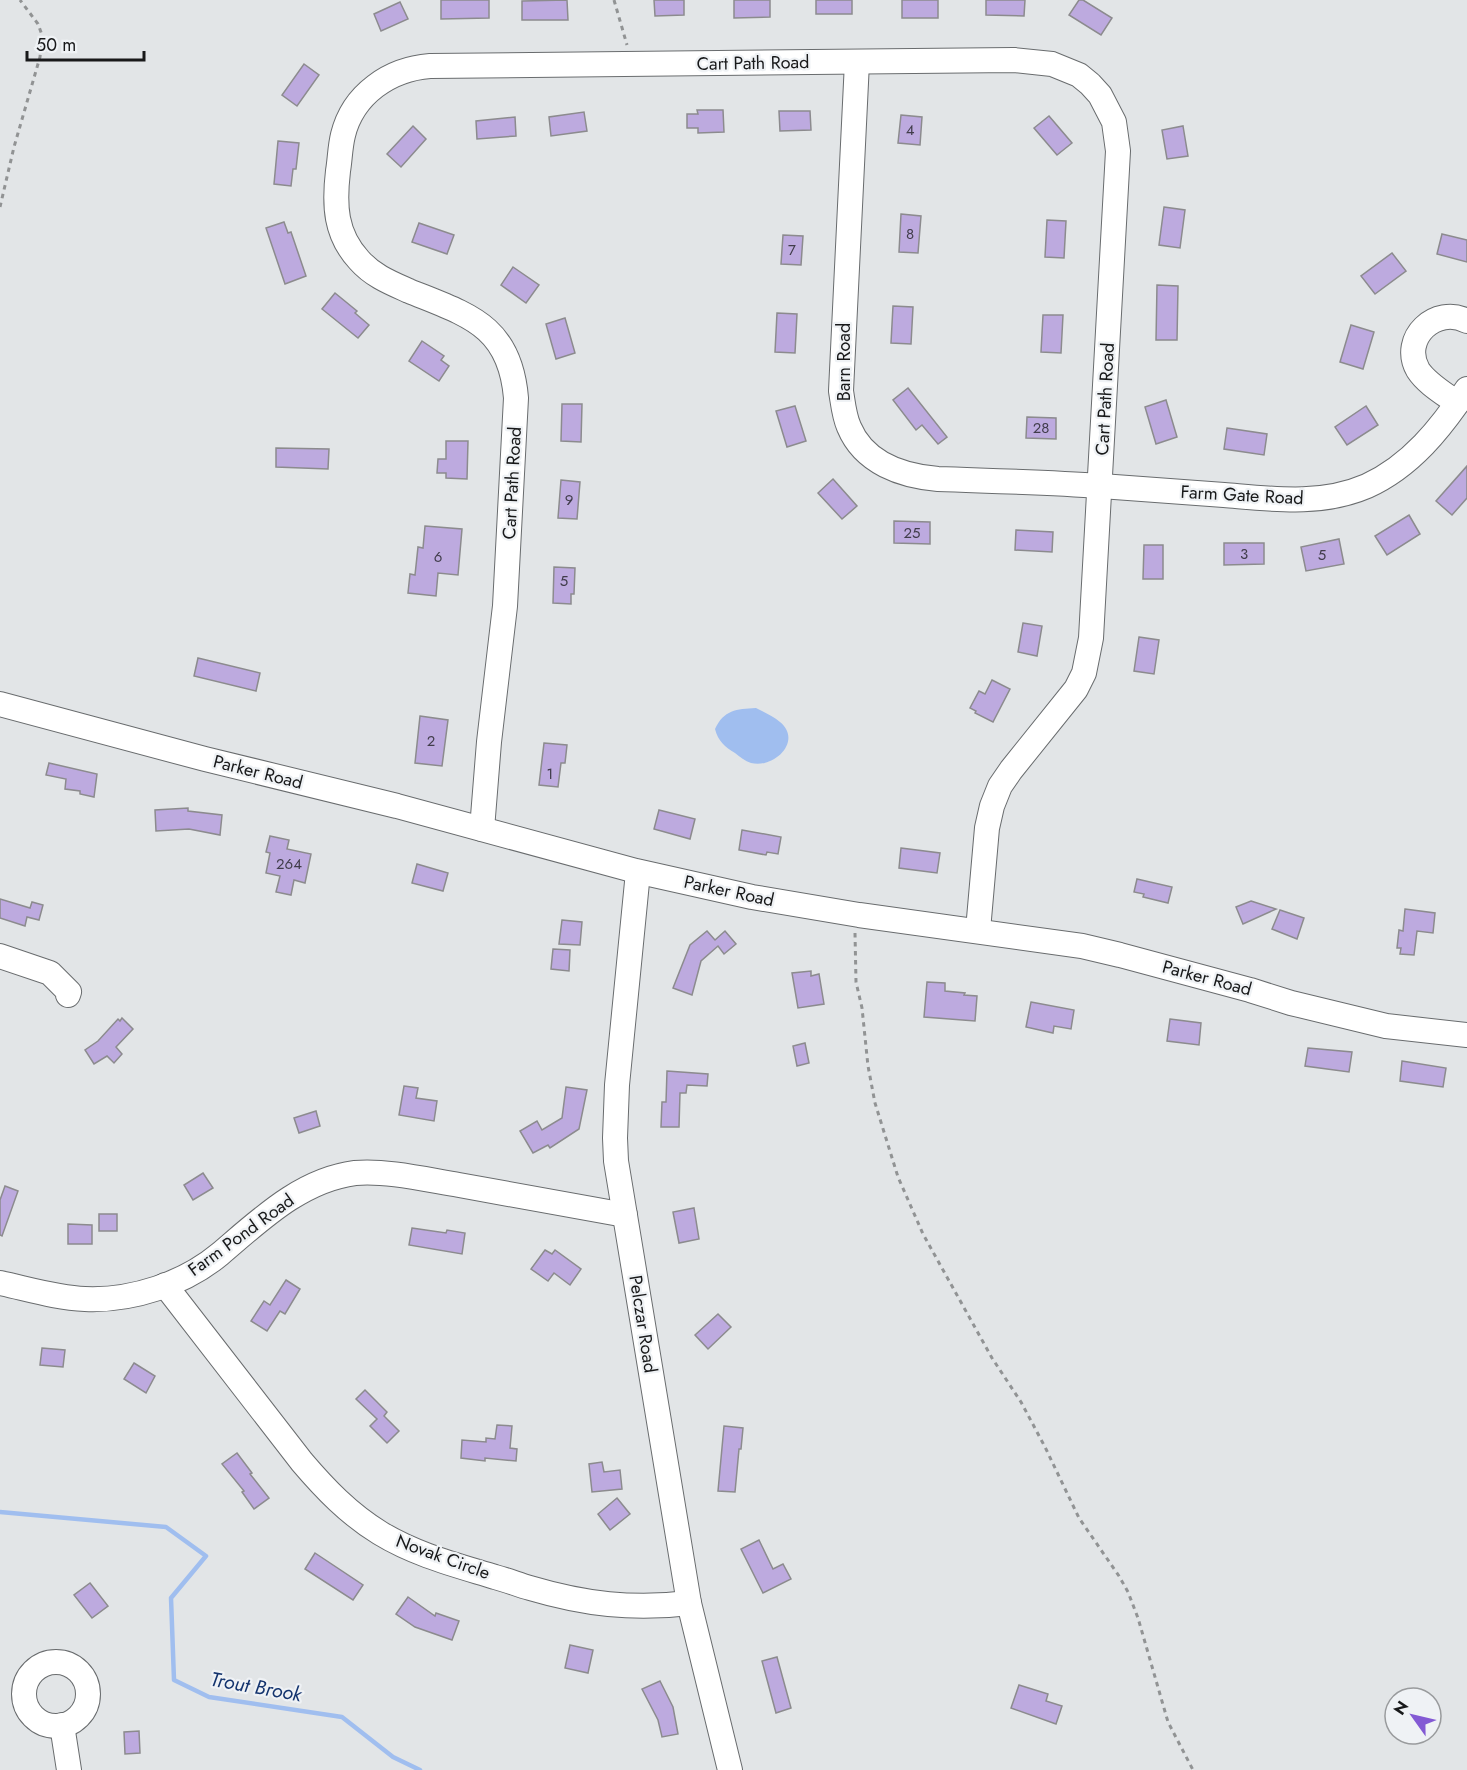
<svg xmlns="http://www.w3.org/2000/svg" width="1467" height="1770" font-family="Jost,sans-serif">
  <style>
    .water { fill: #a0beef }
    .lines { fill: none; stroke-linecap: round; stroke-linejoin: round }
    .stream { stroke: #a0beef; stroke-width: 4.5 }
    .building { fill: #bdaadf; stroke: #8c8b8e; stroke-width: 1.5 }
    .minor-casing { stroke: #696c6e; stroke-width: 26 }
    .path { stroke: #919394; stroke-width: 3; stroke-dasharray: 4.5 4.5; stroke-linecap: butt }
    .minor { stroke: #fff; stroke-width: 24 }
    .labels { text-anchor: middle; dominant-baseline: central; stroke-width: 4.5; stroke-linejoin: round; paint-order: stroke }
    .number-label { font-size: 15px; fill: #413d4b }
    .street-label { font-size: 18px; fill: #18191a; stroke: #eff2f5 }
    .water-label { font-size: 20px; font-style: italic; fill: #14346e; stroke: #eff2f5 }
  </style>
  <rect width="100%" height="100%" fill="#e2e5e7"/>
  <path class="water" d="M756,708C764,712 773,716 780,722C803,741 774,769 751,763C745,761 740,757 735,753C725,747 718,741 715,729C724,710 736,709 756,708Z"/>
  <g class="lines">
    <path class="stream" d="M0,1512L166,1527L206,1556L171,1598L174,1680L209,1697L342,1717L393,1757L420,1770"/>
  </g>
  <g class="building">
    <path d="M441,0H489V18L441,19Z"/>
    <path d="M567,0L568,20H522V1Z"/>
    <path d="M654,0H684V15L655,16Z"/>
    <path d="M734,0H770V17L734,18Z"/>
    <rect x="816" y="0" width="36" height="14"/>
    <rect x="902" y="0" width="36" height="18"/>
    <path d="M986,0H1025L1024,16L986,15Z"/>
    <path d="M1079,0H1083L1112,18L1101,35L1069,15Z"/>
    <path d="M400,2L408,19L381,31L374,14Z"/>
    <path d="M304,64L319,75L297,106L282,95Z"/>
    <path d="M697,110H723L724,132L698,133V128H687V114H698Z"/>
    <path d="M779,111H810L811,130L780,131Z"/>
    <path d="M584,112L587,131L551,136L549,117Z"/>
    <path d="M901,115L922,117L920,145L898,143Z"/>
    <path d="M1049,116L1072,143L1057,155L1034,128Z"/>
    <path d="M515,117L516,136L477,139L476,121Z"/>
    <path d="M413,126L426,139L401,167L387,154Z"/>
    <path d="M1183,126L1188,156L1167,159L1162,130Z"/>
    <path d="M278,141L299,143L296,169H293L291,186L274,184Z"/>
    <path d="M1164,207L1185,210L1180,248L1159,245Z"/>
    <path d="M901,214L921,216L918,253L899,252Z"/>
    <path d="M1047,220L1066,221L1064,258L1045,257Z"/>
    <path d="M284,222L288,233L291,232L306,276L285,284L266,228Z"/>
    <path d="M419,223L454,235L447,254L412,242Z"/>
    <path d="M1442,234L1467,240V262L1437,254Z"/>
    <path d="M783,235L803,236L801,265L781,264Z"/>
    <path d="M1392,253L1406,271L1375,294L1361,276Z"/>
    <path d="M513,267L539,285L526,303L501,285Z"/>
    <path d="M1157,285L1178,286L1177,340H1156Z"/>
    <path d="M335,293L357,311L355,313L369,325L358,338L322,309Z"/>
    <path d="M893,306L913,307L911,344L891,343Z"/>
    <path d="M777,313L797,314L795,353L775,352Z"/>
    <path d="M1043,315H1063L1061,353L1041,352Z"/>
    <path d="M565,318L575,353L556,359L546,324Z"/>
    <path d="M1351,325L1374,332L1363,369L1340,362Z"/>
    <path d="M422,341L444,356L441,360L449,366L439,381L409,361Z"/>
    <path d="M908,388L947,437L938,444L922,425L916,430L893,400Z"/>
    <path d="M1166,400L1177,437L1156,444L1145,407Z"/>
    <path d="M562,404H582L581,442L561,441Z"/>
    <path d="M795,406L806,441L787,447L776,411Z"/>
    <path d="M1366,406L1378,425L1347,445L1335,427Z"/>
    <path d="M1027,417L1056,418V439L1026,438Z"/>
    <path d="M1227,428L1267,434L1264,455L1224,449Z"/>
    <path d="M446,441H468L467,479L446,478V473H437L438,459H446Z"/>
    <path d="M276,448L329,449L328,469L276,467Z"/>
    <path d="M1467,466V498L1452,515L1436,501Z"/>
    <path d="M833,479L857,506L842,519L818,493Z"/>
    <path d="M561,480L580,482L577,519L558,518Z"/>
    <path d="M1409,515L1420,534L1387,555L1375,536Z"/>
    <path d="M894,521L930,522V544L894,543Z"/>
    <path d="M425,526L462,529L458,575L438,573L436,596L408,593L410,574L415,575L418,547L423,548Z"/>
    <path d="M1016,530L1053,532L1052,552L1015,550Z"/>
    <path d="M1339,539L1344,564L1306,571L1301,547Z"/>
    <path d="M1224,543H1264V564L1224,565Z"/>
    <path d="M1144,545H1163V579H1143Z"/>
    <path d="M554,567L575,568L574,594H571V604L553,603Z"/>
    <path d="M1023,623L1042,626L1037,656L1018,652Z"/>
    <path d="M1139,637L1159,640L1154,674L1134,671Z"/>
    <path d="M198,658L260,673L256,691L194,676Z"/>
    <path d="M992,680L1010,689L993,722L975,713L976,711L970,708L979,691L985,694Z"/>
    <path d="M420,716L448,720L442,766L415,763Z"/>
    <path d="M544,743L567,745L565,763H561L558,787L539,785Z"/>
    <path d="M49,763L97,774L94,797L80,794V791L65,789L66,779L46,775Z"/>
    <path d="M188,808V811L222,815L220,835L189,829L156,831L155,810Z"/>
    <path d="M659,810L695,819L690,839L654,829Z"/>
    <path d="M742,830L781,837L778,854L767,852L766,855L739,850Z"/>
    <path d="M270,836L289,840L287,849L311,854L305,883L294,880L291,895L276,892L280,876L266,873L270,853L266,852Z"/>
    <path d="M901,848L940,853L937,873L899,868Z"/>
    <path d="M417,864L448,873L443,891L412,883Z"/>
    <path d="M1137,879L1172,887L1168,903L1143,897L1144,894L1134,892Z"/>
    <path d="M0,899L30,908L32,902L43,905L39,920L27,917L25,926L0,918Z"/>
    <path d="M1251,901L1276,909L1243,924L1236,907Z"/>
    <path d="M1405,909L1435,913L1433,933L1417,931L1414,955L1400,954L1401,948H1397L1399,930L1403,931Z"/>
    <path d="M1280,910L1304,918L1297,939L1272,929Z"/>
    <path d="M562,920L582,922L580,945L559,944Z"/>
    <path d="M707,931L715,940L725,931L736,944L724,954L718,946L701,961L692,995L673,988L690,945Z"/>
    <path d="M553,949L570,950L569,971L551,969Z"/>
    <path d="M811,971V976L819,974L824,1004L798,1008L792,973Z"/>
    <path d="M927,982L945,983V991L965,993L964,995L977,996L975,1021L924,1017Z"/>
    <path d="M1031,1002L1074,1010L1071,1029L1054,1026L1053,1033L1026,1027Z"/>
    <path d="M122,1018L133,1029L116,1047L122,1054L114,1063L107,1056L94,1064L85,1050L98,1041L118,1019L120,1021Z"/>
    <path d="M1170,1019L1201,1023L1199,1045L1167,1041Z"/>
    <path d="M805,1043L809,1063L797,1066L793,1046Z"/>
    <path d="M1308,1048L1352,1052L1349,1072L1305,1066Z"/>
    <path d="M1402,1061L1446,1068L1443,1087L1400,1081Z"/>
    <path d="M667,1071L708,1074L707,1086L687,1085L686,1093H680L679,1127H661L662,1102H666Z"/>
    <path d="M404,1086L418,1088L416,1098L437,1101L434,1121L399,1115Z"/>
    <path d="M566,1087L587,1090L579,1129L550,1148L548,1145L533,1153L520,1131L537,1121L542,1130L562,1118Z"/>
    <path d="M316,1111L320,1126L299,1133L294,1118Z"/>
    <path d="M203,1173L213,1188L193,1200L184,1185Z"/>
    <path d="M5,1186L18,1191L2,1236L0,1235V1200Z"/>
    <path d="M694,1208L699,1239L679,1243L673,1212Z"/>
    <rect x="99" y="1214" width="18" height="17"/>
    <path d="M68,1224L92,1225V1244H68Z"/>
    <path d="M412,1228L446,1233L447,1230L465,1233L462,1254L409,1245Z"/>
    <path d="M545,1250L552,1254L555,1250L581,1269L570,1285L554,1273L548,1281L531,1269Z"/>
    <path d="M286,1280L300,1289L285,1314L280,1311L267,1331L251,1321L264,1301L270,1305Z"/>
    <path d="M718,1314L731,1327L708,1349L695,1335Z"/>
    <path d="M42,1348L65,1350L63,1367L40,1365Z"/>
    <path d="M134,1363L155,1376L146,1393L124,1379Z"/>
    <path d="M365,1390L387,1412L384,1416L399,1431L387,1443L370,1426L377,1419L356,1399Z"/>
    <path d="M497,1425L512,1426L510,1448L517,1449L516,1461L485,1458V1461L461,1458L462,1440L486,1442V1438L495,1439Z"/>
    <path d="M724,1426L743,1428L741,1449H739L735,1492L718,1491Z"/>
    <path d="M237,1453L252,1473L250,1474L269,1498L254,1509L242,1492L244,1491L222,1464Z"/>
    <path d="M602,1462L604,1472L620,1470L622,1489L592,1492L589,1464Z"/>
    <path d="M617,1498L630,1514L610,1530L598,1514Z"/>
    <path d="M759,1540L773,1569L783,1564L791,1579L763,1593L741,1549Z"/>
    <path d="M315,1553L363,1585L353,1600L305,1569Z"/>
    <path d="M90,1583L108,1606L92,1618L74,1595Z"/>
    <path d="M408,1597L435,1616L436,1613L459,1621L452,1640L415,1627L396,1614Z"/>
    <path d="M570,1645L593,1650L588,1673L565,1668Z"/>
    <path d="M777,1657L791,1708L776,1713L762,1661Z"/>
    <path d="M660,1681L673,1707L678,1734L662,1737L658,1720L642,1689Z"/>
    <path d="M1019,1685L1048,1694L1046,1701L1062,1706L1056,1724L1011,1708Z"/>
    <path d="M139,1731L140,1753L125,1754L124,1732Z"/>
  </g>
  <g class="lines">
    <defs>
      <g id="minor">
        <path d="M857,62L841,391C843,403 844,416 849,427C864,463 902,476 938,479C992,481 1047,482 1101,486C1142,489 1183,492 1224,495C1272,499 1321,506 1367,486C1411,466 1441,428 1467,389"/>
        <path d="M1457,403C1445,394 1427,384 1418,370C1400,338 1436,305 1467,321"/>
        <path d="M0,704L205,759L397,806L636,871L752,897L859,915L1082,946L1120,955L1250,990L1291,1003L1386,1026L1467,1035"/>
        <path d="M482,829L489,742L505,606L516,398C510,325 468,315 409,291C391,283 373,276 359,260C335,234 334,205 338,171C340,159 340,147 343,135C353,94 390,69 430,66L1014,60L1052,64L1079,75L1090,84L1100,95L1114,122L1118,151L1091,638L1084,673L1076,689L1011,770L1000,786L992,806L987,828L978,930"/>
        <path d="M638,872L617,1085L615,1138L616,1161L689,1603L730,1770"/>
        <path d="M0,956L50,973L69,992L68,995"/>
        <path d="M0,1283C28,1289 57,1298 85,1299C132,1301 184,1284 220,1254C260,1220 301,1180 355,1173C386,1170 428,1180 459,1185C515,1195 570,1205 625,1215"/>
        <path d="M165,1285L302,1462C325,1489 349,1514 380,1533C416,1555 456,1565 495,1577C507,1580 519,1585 530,1588C584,1604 633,1610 689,1603"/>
        <circle cx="56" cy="1694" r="32"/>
        <path d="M62,1725L69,1770"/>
      </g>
    </defs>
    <use href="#minor" class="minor-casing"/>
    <g class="path">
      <path d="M614,0L627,45"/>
      <path d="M0,207L14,147L40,57L42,35L38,24L20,0"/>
      <path d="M855,933L856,982L862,1008L868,1066L875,1103L898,1177L923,1234L992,1358L1021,1402L1045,1447L1079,1518L1119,1576L1128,1592L1138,1618L1168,1722L1193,1770"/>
    </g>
    <use href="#minor" class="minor"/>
  </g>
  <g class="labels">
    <g class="number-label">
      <text x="910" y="130">4</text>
      <text x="910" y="234">8</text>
      <text x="792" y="250">7</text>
      <text x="1041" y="428">28</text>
      <text x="569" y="500">9</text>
      <text x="912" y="533">25</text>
      <text x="1244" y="554">3</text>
      <text x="1322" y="555">5</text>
      <text x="438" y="557">6</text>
      <text x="564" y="581">5</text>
      <text x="431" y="741">2</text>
      <text x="550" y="774">1</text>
      <text x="289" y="864">264</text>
    </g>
    <g class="street-label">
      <text transform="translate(753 63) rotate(-1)">Cart Path Road</text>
      <text transform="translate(844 362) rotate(-90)">Barn Road</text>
      <text transform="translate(1105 399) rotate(-87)">Cart Path Road</text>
      <text transform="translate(512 483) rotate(-87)">Cart Path Road</text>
      <text transform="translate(1242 495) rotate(3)">Farm Gate Road</text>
      <text transform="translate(258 772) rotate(14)">Parker Road</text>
      <text transform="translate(729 891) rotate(12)">Parker Road</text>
      <text transform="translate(1207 978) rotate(15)">Parker Road</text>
      <text transform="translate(241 1235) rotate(-36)">Farm Pond Road</text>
      <text transform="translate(643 1324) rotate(81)">Pelczar Road</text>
      <text transform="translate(443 1557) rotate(20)">Novak Circle</text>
    </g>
    <g class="water-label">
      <text transform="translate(256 1687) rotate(10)">Trout Brook</text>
    </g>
  </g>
  <g transform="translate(1413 1716) rotate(304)"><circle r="28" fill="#eff2f5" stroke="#999b9d" stroke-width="1.5"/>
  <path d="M0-4.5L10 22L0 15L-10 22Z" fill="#835ad4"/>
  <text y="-9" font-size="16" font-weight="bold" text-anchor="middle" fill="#18191a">N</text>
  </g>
  <path d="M27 51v9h117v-9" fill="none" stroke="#18191a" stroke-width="3"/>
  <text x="36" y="51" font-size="18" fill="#18191a" stroke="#eff2f5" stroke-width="4.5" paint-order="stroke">50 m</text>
</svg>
